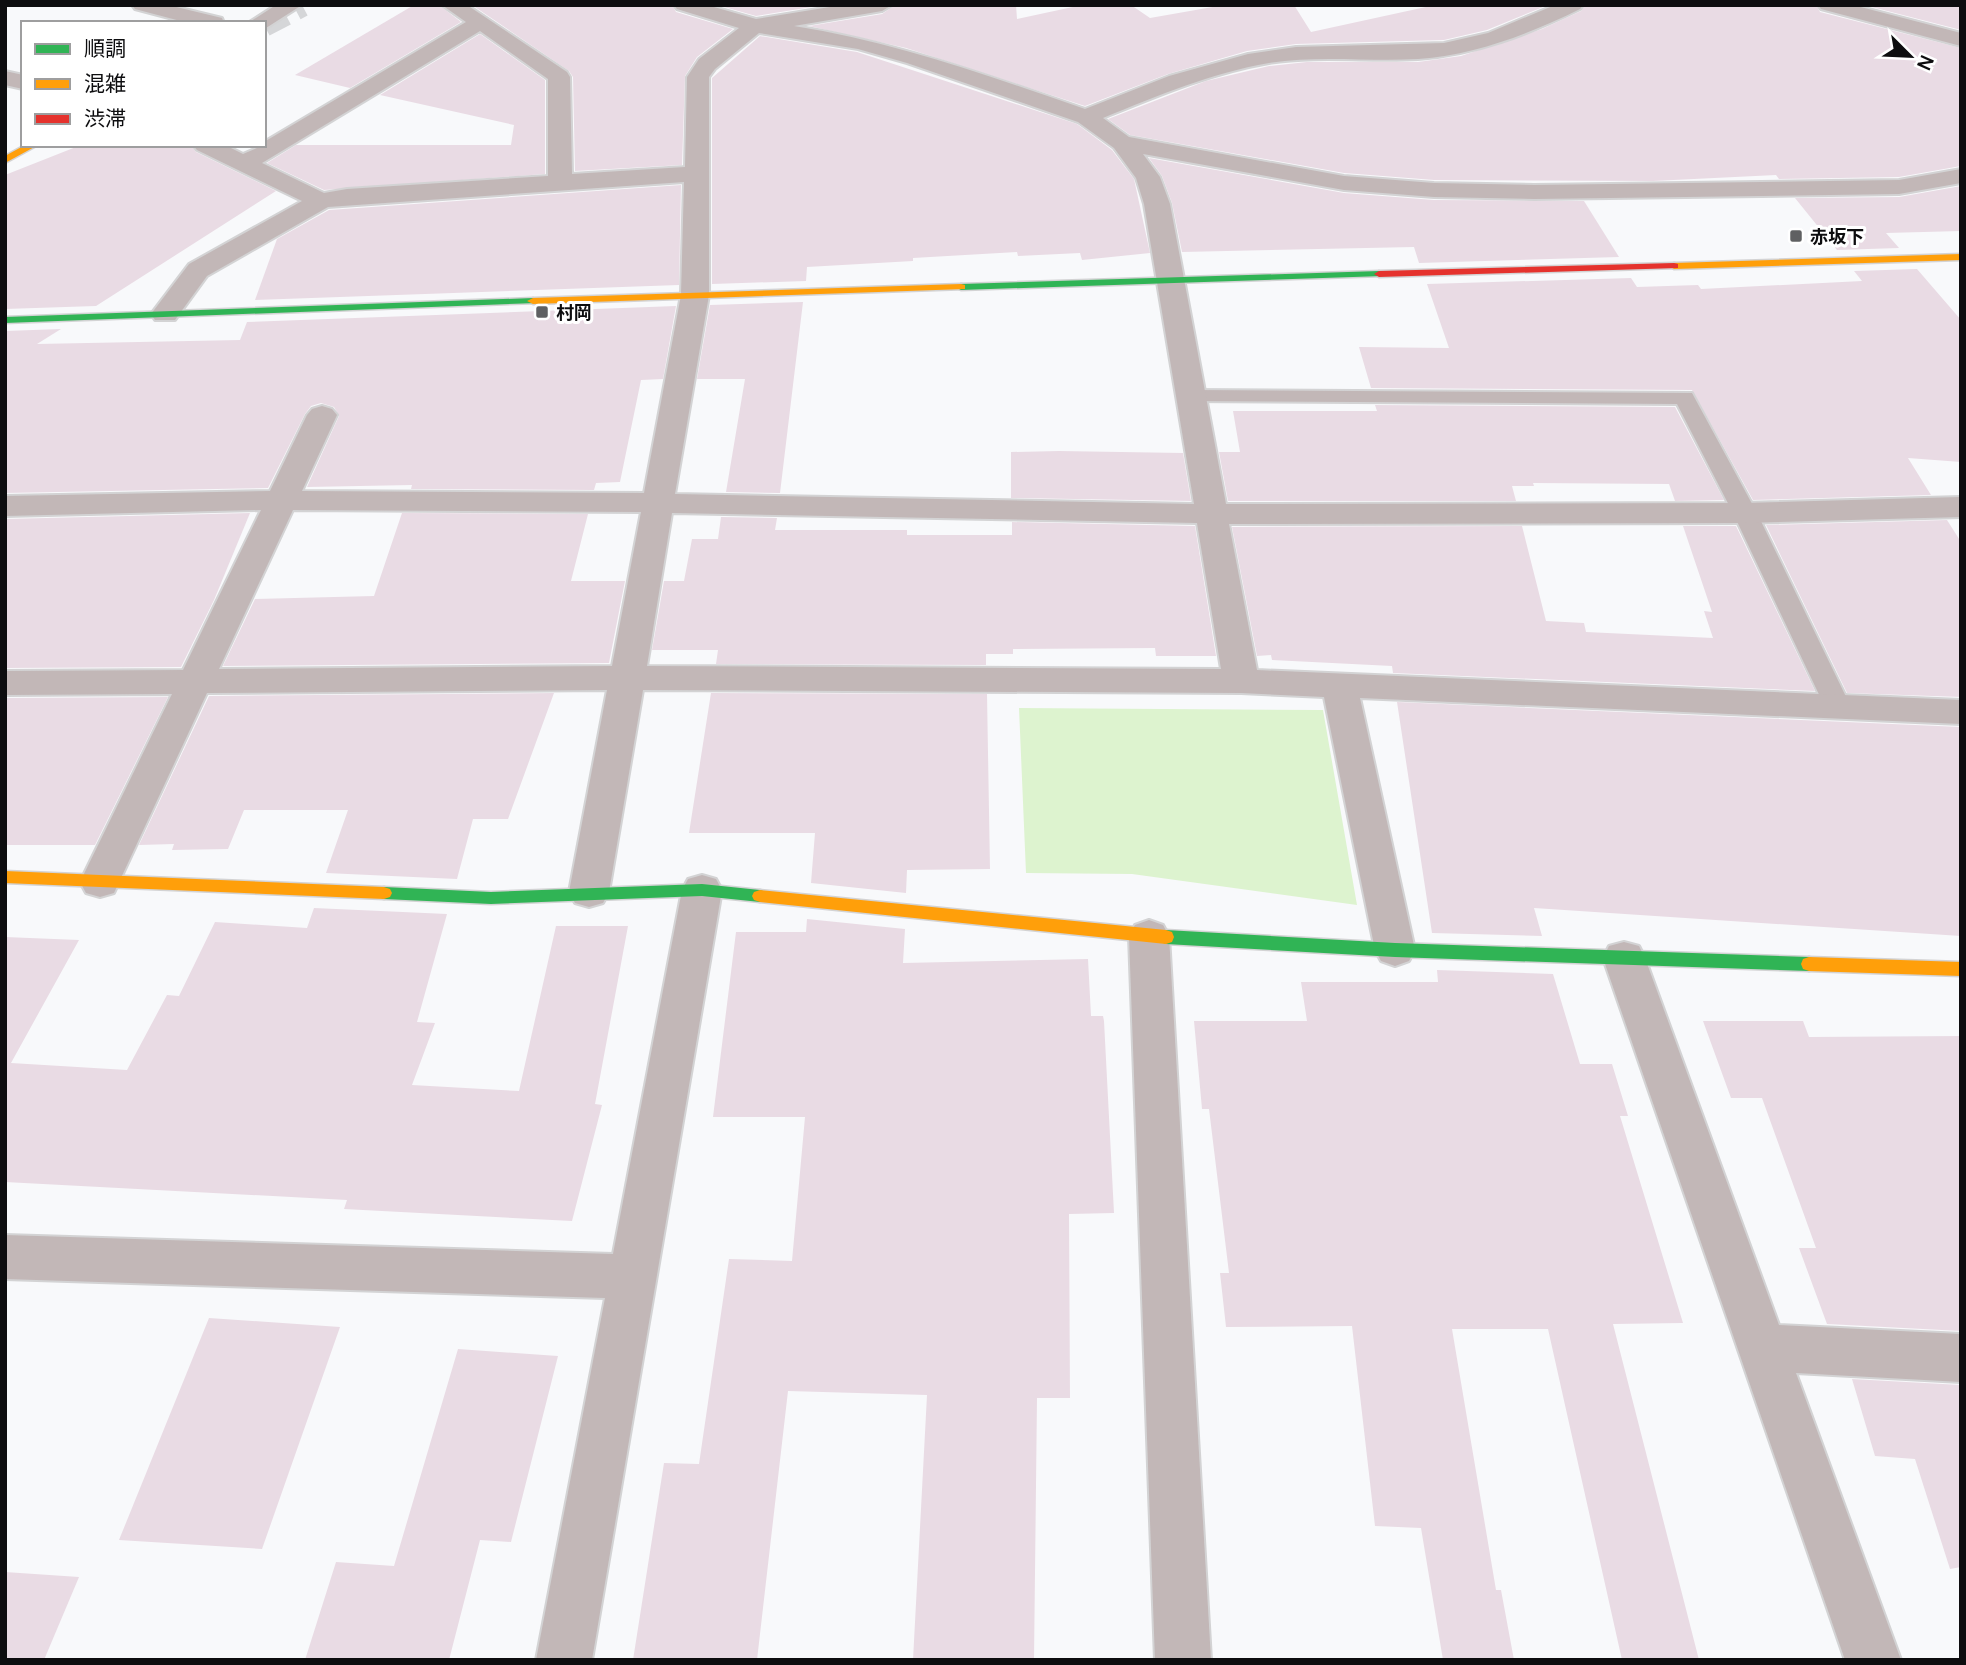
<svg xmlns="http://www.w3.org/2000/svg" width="1966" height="1665" font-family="Manrope,'Noto Sans JP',sans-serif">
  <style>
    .green { fill: #ddf3cf }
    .building { fill: #e9dbe4 }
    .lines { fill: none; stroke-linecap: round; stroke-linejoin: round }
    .secondary-tunnel { stroke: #d5d6d8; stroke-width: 24; stroke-dasharray: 24 11; stroke-linecap: butt }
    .lane-casing { stroke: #d3d3d4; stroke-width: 4 }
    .street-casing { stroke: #d3d3d4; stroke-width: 4 }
    .fast-casing { stroke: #d3d3d4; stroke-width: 3 }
    .slow-casing { stroke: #d3d3d4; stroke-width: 3 }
    .jam-casing { stroke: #d3d3d4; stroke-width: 3 }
    .lane { fill: #c2b7b7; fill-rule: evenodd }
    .street { fill: #c2b7b7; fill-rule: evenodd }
    .fast { fill: #30b455; fill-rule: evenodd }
    .slow { fill: #ff9f0a; fill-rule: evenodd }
    .jam { fill: #e5322d; fill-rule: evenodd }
    .poi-dot { fill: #5f6062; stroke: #fff; stroke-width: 2.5 }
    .labels { text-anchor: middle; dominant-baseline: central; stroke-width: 6; stroke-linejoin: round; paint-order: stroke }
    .far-poi-label { font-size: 18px; font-weight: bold; fill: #0d0d0f; stroke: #fff; text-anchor: start }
  </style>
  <rect width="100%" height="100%" fill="#f8f9fb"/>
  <path class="green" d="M1019,708L1323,710L1357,905L1132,874L1026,873Z"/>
  <g class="building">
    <path d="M414,5H439L461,22L350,88L295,75Z"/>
    <path d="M472,5H672L676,12L733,29L697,57L685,76L682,165L575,171L573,77L569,71Z"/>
    <path d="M717,5H824L756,16Z"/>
    <path d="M895,5H1016L1017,19L1082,5H1131L1150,18L1224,5H1294L1311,32L1435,5H1548L1487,30L1444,40L1296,44L1247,51L1168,74L1085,106L906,48L809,26L882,14Z"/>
    <path d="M1585,5H1816L1820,12L1961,48V166L1899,177L1779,179L1776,175L1653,181L1434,180L1344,173L1130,135L1108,119L1206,81L1269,66L1307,62H1418L1461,56L1542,29L1581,11Z"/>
    <path d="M1864,5H1961V30Z"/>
    <path d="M480,34L545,80V174L324,190L267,163L296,145H511L514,125L380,95Z"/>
    <path d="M760,36L857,52L1077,124L1112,150L1134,179L1150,253L1082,260L1080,253L1018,256L1017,252L913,258V261L807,267L806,281L712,284V78Z"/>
    <path d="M81,145H191L196,152L276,191L96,306L5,309V175Z"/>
    <path d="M1149,158L1344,193L1434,200L1584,201L1619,257L1419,263L1414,247L1182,252L1172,203L1162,176Z"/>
    <path d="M681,185L679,285L255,300L277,239L329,210Z"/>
    <path d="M1961,186V231L1886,233L1899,248L1837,250L1795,198L1899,197Z"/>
    <path d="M1917,269L1961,320V462L1908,458L1931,495L1753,500L1692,390L1371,388L1359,347L1449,348L1427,284L1631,278L1637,287L1698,285L1701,289L1862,281L1854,271Z"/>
    <path d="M803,302L780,493L726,492L745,379H697L710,305Z"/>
    <path d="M676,306L663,379L641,380L620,482L596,483L594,490L411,489L412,485L307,487L339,416L334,407L321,403L311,406L305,414L268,488L5,493V331L61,329L37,344L240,340L247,322Z"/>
    <path d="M1375,405L1675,407L1724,500L1675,501L1669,484L1533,483L1534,486H1512L1516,501H1228L1219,452H1240L1233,411H1377Z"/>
    <path d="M1059,451L1183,453L1191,501L1011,498V452Z"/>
    <path d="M250,513L214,600L181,667L5,668V519Z"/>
    <path d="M402,513L588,514L571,581H625L609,663L223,666L255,599L374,596Z"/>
    <path d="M721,517L777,518L775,530H907V535H1012V522L1195,526L1216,656H1156L1155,648L1013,649V654H986V665L716,664L718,650H652L664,581H684L692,539H718Z"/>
    <path d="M1947,520L1961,542V697L1847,693L1766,525Z"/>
    <path d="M1522,526L1546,621L1584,623L1586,632L1713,638L1704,611L1712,612L1683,526H1736L1815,691L1393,673L1392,666L1272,660L1271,655L1257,656L1232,527Z"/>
    <path d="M554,693L508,819H473L457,879L326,873L348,810H244L228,849L172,850L174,844L139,845L209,696Z"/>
    <path d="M711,693L987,694L990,869L907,870L906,893L811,883L815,833H689Z"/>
    <path d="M168,697L95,845H5V698Z"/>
    <path d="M1397,702L1961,727V936L1534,908L1542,936L1432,933Z"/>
    <path d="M314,908L447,914L417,1022L435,1023L412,1085L519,1091L556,926H628L595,1104L602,1105L572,1221L344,1209L347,1200L5,1182V937L79,940L11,1063L127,1070L167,995L179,996L215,922L307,928Z"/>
    <path d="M807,919L905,929L903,963L1088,959L1091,1016H1103L1104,1021L1114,1213L1069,1214L1070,1398H1037L1034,1660H913L927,1395L788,1391L757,1660H633L664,1463L699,1464L729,1259L792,1261L805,1117H713L736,932H806Z"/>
    <path d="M1437,970L1553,974L1580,1064H1612L1628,1116H1620L1683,1323L1613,1324L1699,1660H1622L1548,1329H1452L1496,1590H1501L1514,1660H1443L1421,1528L1375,1526L1352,1326L1226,1327L1220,1273H1229L1209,1109H1202L1194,1021H1307L1301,982H1438Z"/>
    <path d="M1703,1021H1803L1809,1037L1961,1036V1331L1827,1324L1799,1248H1816L1762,1098H1731Z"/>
    <path d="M209,1318L340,1327L262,1549L119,1540Z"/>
    <path d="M458,1349L558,1356L511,1542L480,1540L449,1660H305L336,1562L394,1566Z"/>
    <path d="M1852,1379L1961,1385V1567L1950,1569L1915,1459L1875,1456Z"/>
    <path d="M5,1572L79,1577L44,1660H5Z"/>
  </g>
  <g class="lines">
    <path class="secondary-tunnel" d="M264,25L302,5"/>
    <defs>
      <path id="lane" d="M1191,390L1692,393L1757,513L1850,705L1846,711L1837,714L1828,711L1824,705L1733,513L1677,404L1183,401L1180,396L1183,391Z"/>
      <g id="street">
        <path d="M132,5H168L222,18L224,23H188L135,9Z"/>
        <path d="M276,5H302L266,28L264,23H248Z"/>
        <path d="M442,5H467L567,72L570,77L572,174L685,167L687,77L699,59L739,28L677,9L674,5H707L756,19L842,5H892L882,11L794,26C895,42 989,76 1085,109L1169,76L1248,54L1296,47L1444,43L1488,33L1555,5H1583L1580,9C1529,34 1476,55 1418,59C1369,62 1319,55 1269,63C1211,73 1157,96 1103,118L1129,137L1344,176L1434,183L1534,185L1899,180L1961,169V183L1899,194L1534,199L1434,197L1344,190L1143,154L1160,177L1170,204L1226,504L1745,503L1961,497V517L1745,523L1229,524L1257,670L1961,700V724L1360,698L1415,950L1409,961L1395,966L1381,961L1375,950L1324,697L1241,693L643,690L609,892L603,903L589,907L575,903L569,892L607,690L207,693L114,893L100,897L86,893L80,882L172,694L5,695V671L183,670L261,510L5,516V496L270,491L307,415L312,409L322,406L332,409L337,415L302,491L644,493L681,295L684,182L328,207L207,276L175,320H155L151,314L189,264L302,201L197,150L193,145H225L243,154L264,145V142L466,22ZM480,31L548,79V176L347,189L324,193L262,163ZM759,33L858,49L907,63L1078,122L1114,148L1136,178L1144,204L1194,504L675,494L709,295V77L715,69ZM293,510L641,512L612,666L219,669ZM672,513L1197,523L1221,669L647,666Z"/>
        <path d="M1818,5H1853L1961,33V46L1821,9Z"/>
        <path d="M5,71L23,75V89L5,85Z"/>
        <path d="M702,875L716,879L722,890L592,1660H536L605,1298L5,1279V1235L613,1254L682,890L688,879Z"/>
        <path d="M1149,920L1163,925L1169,936L1211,1660H1155L1129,936L1135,925Z"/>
        <path d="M1624,942L1639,946L1645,958L1779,1325L1961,1334V1382L1796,1373L1901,1660H1845L1603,958L1609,946Z"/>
      </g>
      <g id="fast">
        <path d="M1379,271L1384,274L1383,276L961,290L955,287L961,284Z"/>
        <path d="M533,298L539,301L537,303L5,323V317Z"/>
        <path d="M702,884L760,890L766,892L768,896L766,900L760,902L702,896L491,904L384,899L378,897L376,893L378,889L384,887L491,892Z"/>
        <path d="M1166,930L1395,943L1809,957L1815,959L1817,964L1815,969L1809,971L1395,957L1166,944L1160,942L1158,937L1160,932Z"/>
      </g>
      <g id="slow">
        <path d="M25,145H38L5,163V156Z"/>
        <path d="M1961,254V260L1674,269L1669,266L1674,263Z"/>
        <path d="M961,284L965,285V289L533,304L527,301L533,298Z"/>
        <path d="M5,871L384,887L390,889L392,893L390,897L384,899L5,883Z"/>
        <path d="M760,890L1166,930L1172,932L1174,937L1172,942L1166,944L760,902L754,900L752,896L754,892Z"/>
        <path d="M1809,957L1961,962V976L1809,971L1803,969L1801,964L1803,959Z"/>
      </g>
      <path id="jam" d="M1674,263L1678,264V268L1379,277L1374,274L1379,271Z"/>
    </defs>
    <use href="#lane" class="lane-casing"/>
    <use href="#street" class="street-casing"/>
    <use href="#fast" class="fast-casing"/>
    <use href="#slow" class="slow-casing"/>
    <use href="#jam" class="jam-casing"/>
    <use href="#lane" class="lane"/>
    <use href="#street" class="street"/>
    <use href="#fast" class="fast"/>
    <use href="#slow" class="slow"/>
    <use href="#jam" class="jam"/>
  </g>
  <g class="poi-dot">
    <rect x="1789" y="229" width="14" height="14" rx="3.5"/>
    <rect x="535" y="305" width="14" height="14" rx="3.5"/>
  </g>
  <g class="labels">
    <g class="far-poi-label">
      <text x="1810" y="236">赤坂下</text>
      <text x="556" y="312">村岡</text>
    </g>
  </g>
  <rect width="1966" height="1665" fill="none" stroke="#0d0d0f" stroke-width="14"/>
  <rect x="21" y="21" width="245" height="126" fill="#ffffff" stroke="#9e9e9f" stroke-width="2"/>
  <rect x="35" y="44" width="35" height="10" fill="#30b455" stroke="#9e9e9f" stroke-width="2"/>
  <text x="84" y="56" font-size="21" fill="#0d0d0f">順調</text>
  <rect x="35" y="79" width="35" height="10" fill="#ff9f0a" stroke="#9e9e9f" stroke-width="2"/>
  <text x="84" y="91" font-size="21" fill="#0d0d0f">混雑</text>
  <rect x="35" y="114" width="35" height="10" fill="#e5322d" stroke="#9e9e9f" stroke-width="2"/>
  <text x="84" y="126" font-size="21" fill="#0d0d0f">渋滞</text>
  <g transform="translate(1910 56) rotate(114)" stroke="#ffffff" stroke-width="5" paint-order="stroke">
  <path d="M0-5L12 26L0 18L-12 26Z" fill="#0d0d0f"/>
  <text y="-10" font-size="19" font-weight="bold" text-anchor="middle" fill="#0d0d0f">N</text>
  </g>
</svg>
